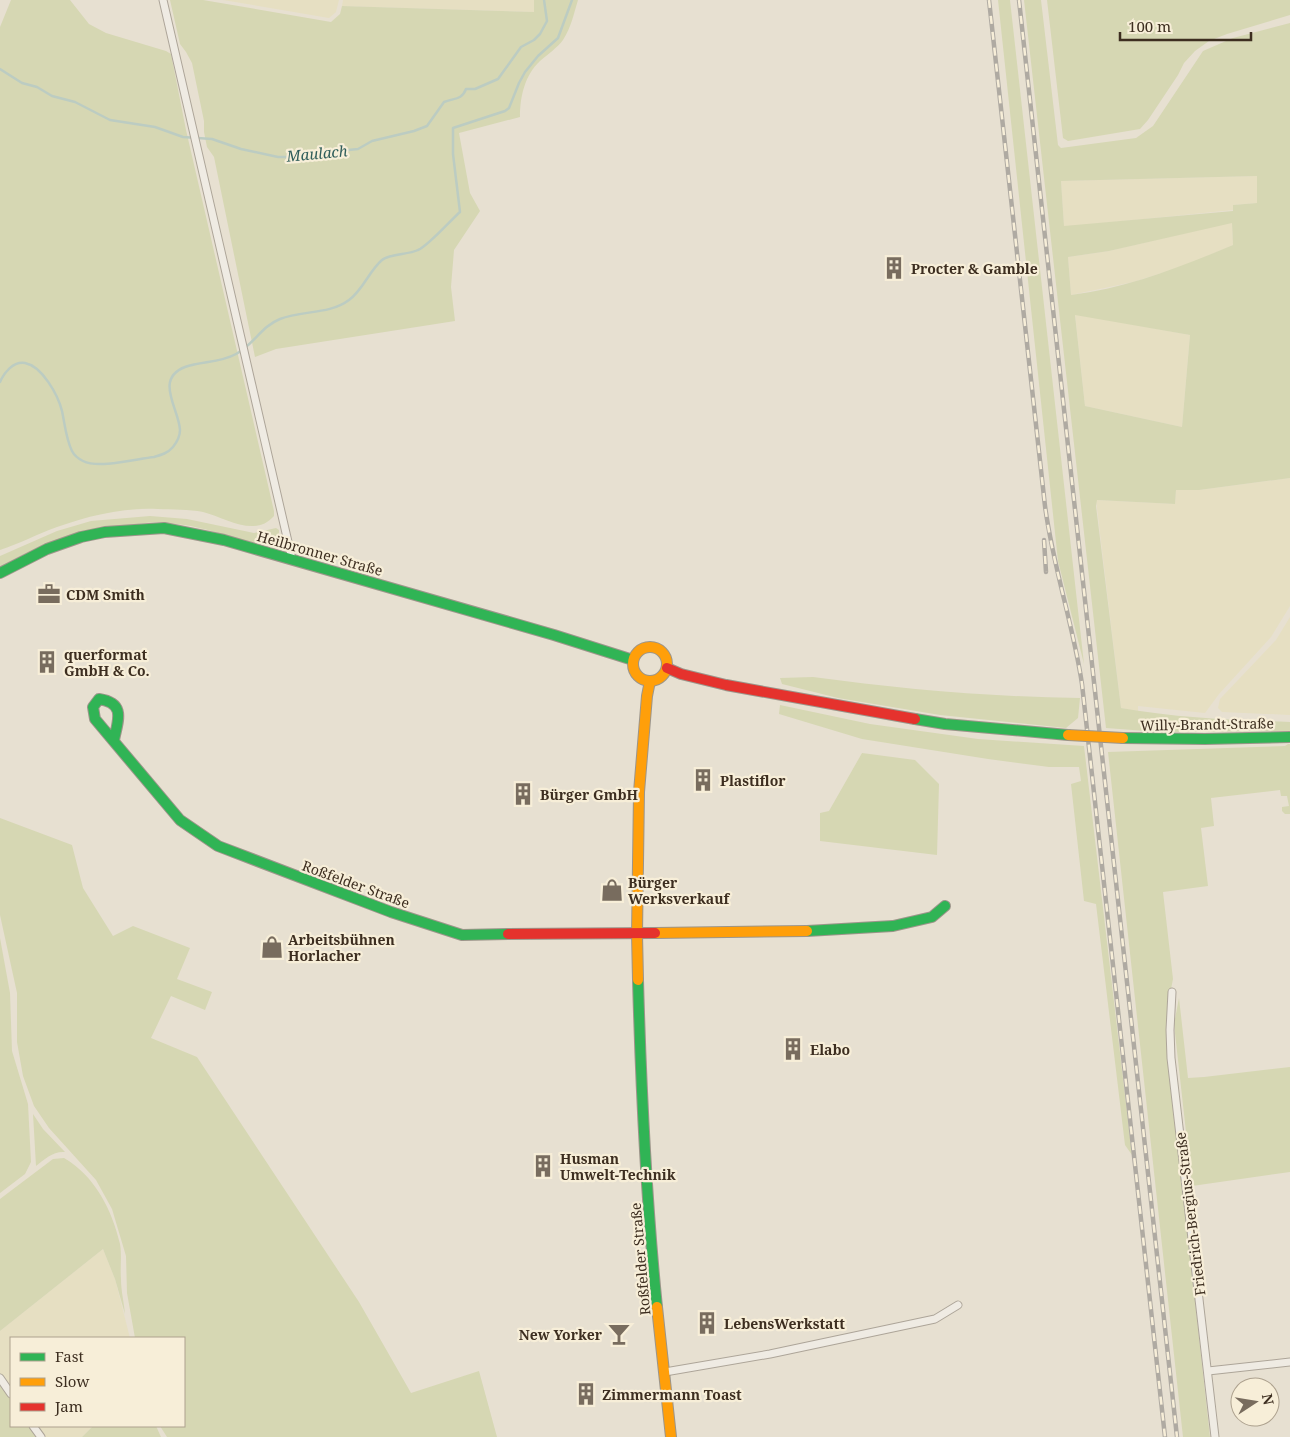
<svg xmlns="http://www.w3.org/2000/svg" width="1290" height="1437" font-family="'Noto Serif',serif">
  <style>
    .farmland { fill: #e6dfc2 }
    .green { fill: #d6d7b3; fill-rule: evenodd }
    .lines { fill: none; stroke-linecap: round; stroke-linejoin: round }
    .stream { stroke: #bcccc2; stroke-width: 2.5 }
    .street-casing { stroke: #ada599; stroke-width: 9 }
    .fast-casing { stroke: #9c958a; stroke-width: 12 }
    .slow-casing { stroke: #9c958a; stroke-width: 12 }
    .jam-casing { stroke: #9c958a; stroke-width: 12 }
    .street { stroke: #efebe3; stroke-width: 7 }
    .fast { stroke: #30b455; stroke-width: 10 }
    .slow { stroke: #ff9f0a; stroke-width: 10 }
    .jam { stroke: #e5322d; stroke-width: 10 }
    .rail-casing { stroke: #afaaa2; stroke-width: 4.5 }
    .rail { stroke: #f7eed8; stroke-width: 2.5; stroke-dasharray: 8; stroke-linecap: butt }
    .slow-bridge-casing { stroke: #9c958a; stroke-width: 12; stroke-linecap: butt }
    .slow-bridge { stroke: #ff9f0a; stroke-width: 10 }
    .labels { text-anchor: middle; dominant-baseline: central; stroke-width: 4.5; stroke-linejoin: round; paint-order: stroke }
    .poi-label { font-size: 14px; font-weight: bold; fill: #3d2e20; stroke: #f7eed8; text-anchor: start }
    .street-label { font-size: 14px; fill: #3d2e20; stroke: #f7eed8 }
    .water-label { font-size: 15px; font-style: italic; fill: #2f5d5a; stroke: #f7eed8 }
  </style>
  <rect width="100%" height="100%" fill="#e7e0d1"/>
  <g class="farmland">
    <path d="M223,0H339L336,12L329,18Z"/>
    <path d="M343,0H534V12L342,6Z"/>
    <path d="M1257,176V203L1233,205V210L1064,227L1061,181Z"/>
    <path d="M1232,222L1233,245L1187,265L1133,282L1071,295L1068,257L1109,251Z"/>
    <path d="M1075,314L1190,335L1182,427L1085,406Z"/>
    <path d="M1290,478V606L1271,637L1219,694L1205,713L1138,706V711L1121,708L1096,500L1175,504L1176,490H1199Z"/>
    <path d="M1290,617V715L1222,712L1218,708L1220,699L1276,640Z"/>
    <path d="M103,1249L115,1279L130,1338H11V1392L0,1374V1331Z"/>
    <path d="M35,1426H93L82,1437H43Z"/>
  </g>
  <g class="green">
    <path d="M11,0H70L89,24L106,33L166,51L171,54L186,130L274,511V516C255,538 226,518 203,512C189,509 172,510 158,509C124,507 88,516 57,527C37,534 19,544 0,550V27Z"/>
    <path d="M170,0H203L331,22L340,14L342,6L534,12V0H578C574,13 571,28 563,40C557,48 548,54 540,61C525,75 520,96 520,117L459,133L470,193L480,211L454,250L451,287L455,321L276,349L255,357L214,157L207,147L204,132V121L192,63L186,52L180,44Z"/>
    <path d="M998,0H1010L1084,664L1058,561Z"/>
    <path d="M1024,0H1041L1058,145L1061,148L1136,138L1153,126L1203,51L1233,38L1290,23V478L1199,490H1176L1175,504L1097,500L1096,506L1121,708C1177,718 1233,720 1290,722V731L1159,732L1106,728ZM1257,176V203L1233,205V211L1064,226L1061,181ZM1232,223L1233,245C1181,267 1127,288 1071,295L1068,257L1109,251ZM1075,315L1190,335L1182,427L1085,406Z"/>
    <path d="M1047,0H1290V15L1227,34L1209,41L1195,51L1184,63L1178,75L1148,120L1140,129L1068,141L1063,138Z"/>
    <path d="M150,516L187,519L254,533L276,528L279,530V536C275,541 272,543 266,543C244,544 221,532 199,528C188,525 176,524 165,523C154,521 141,524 130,525C81,529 43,543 0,567V556L57,531L91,521Z"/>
    <path d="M813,677C902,689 991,697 1080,698L1078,718L1066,728L940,715L838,698L782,684L780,678Z"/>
    <path d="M780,705L870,724L978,739L1084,746L1132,1155L1125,1145L1096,904L1084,901L1071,784L1081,781L1079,767H1049L988,759L862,739L779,714Z"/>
    <path d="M1288,744H1290V814H1285L1282,811V807L1289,806L1287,796H1281L1280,790L1211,798L1214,826L1201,828L1208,886L1163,892L1173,979L1168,1004L1167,1047L1210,1437H1183L1108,752L1285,746Z"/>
    <path d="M862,753L915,760L939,784L937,855L820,841V813L829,811Z"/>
    <path d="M0,818L72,845L83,888L113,936L133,926L190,948L177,979L212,992L205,1010L171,996L151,1038L197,1057L359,1302L411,1393L479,1371L497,1437H167L160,1426H184V1338H135L127,1293L126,1256L112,1209L96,1180L49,1128L34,1106L23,1076L17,1042V993L0,915Z"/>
    <path d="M0,938L10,993L12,1051L28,1104L31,1162L25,1174L0,1193Z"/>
    <path d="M1179,998L1188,1078L1204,1077L1290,1067V1172L1192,1186L1174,1024Z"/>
    <path d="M33,1114L43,1129L65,1152C53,1151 45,1159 36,1166Z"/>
    <path d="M64,1158C95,1176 112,1210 120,1244C122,1256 120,1267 121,1279C121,1291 124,1302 125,1314L115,1279L103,1249L0,1331V1199L53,1159Z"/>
    <path d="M0,1382L11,1399V1426H30L38,1437H0Z"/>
    <path d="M93,1426H156L161,1437H82Z"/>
  </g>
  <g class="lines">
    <g class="stream">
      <path d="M0,69L22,83L37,87L52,96L75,102L110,120L155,127L183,137L212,139L241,149L278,157H297L318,152H330L358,149L372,141L414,131L427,126L444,102C454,98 462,100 466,89H475L498,79L521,47L534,40L540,34L547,21L544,0"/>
      <path d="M0,382C4,373 13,361 25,363C42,366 58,395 62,411C65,425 66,439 72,451C74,455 79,459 83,461C99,469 136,459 154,457C161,455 168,453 173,447C177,442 180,436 180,430C179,409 154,379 185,367C202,361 220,363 236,354C253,345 262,326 280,319C302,310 329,315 349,300C363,290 369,271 382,260C391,253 408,255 418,250C427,247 451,220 460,212L453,154V128L505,111L509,108L519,83L525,72L538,56L558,38L572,0"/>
    </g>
    <defs>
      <g id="street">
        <path d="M163,0L292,559"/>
        <path d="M1172,992L1170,1030L1171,1058L1215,1437"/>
        <path d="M1208,1371L1290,1362"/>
        <path d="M665,1372L770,1354L935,1319L958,1305"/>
        <path d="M0,1378L11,1394"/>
        <path d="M33,1426L41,1437"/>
      </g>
      <g id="fast">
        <path d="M0,573L47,549L81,537L105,532L164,528L224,540L554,635L633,660"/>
        <path d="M915,719L945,724L1068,735"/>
        <path d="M1123,738L1205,739L1290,737"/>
        <path d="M114,740C118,720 126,703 99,699L93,707L95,719L180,820L218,846L391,912L462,935L508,934"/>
        <path d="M807,931L893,926L932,917L945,906"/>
        <path d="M638,980C641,1089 646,1198 657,1307"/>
      </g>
      <g id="slow">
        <circle cx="650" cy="664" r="17"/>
        <path d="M655,933L807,931"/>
        <path d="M638,980L637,934L639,792L647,696L650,681"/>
        <path d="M657,1307L671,1437"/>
      </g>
      <g id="jam">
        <path d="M667,668L681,674L726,685L915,719"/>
        <path d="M508,934L655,933"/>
      </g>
    </defs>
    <use href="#street" class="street-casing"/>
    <use href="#fast" class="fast-casing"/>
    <use href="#slow" class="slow-casing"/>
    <use href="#jam" class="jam-casing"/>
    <use href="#street" class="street"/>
    <use href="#fast" class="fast"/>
    <use href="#slow" class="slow"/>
    <use href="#jam" class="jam"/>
    <defs>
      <g id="rail">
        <path d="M989,0L1045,506C1053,567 1073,624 1082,684L1165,1437"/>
        <path d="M1019,0L1177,1437"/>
        <path d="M1044,540L1046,572"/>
      </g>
    </defs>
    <use href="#rail" class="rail-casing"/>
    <use href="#rail" class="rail"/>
    <defs>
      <path id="slow-bridge" d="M1068,735L1123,738"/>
    </defs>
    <use href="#slow-bridge" class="slow-bridge-casing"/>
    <use href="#slow-bridge" class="slow-bridge"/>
  </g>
  <defs>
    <symbol id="building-bare" viewBox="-9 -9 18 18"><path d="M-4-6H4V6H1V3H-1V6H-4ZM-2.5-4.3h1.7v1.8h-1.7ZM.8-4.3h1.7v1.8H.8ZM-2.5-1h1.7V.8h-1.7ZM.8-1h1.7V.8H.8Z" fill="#786c5e" stroke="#f7eed8" stroke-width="2.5" paint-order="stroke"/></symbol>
    <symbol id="office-bare" viewBox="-9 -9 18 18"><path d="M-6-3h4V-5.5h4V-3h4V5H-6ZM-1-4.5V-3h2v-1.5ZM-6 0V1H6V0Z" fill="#786c5e" stroke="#f7eed8" stroke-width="2.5" paint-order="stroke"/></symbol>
    <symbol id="shop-bare" viewBox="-9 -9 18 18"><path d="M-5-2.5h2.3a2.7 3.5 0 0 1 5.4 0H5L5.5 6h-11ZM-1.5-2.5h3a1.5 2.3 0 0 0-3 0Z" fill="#786c5e" stroke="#f7eed8" stroke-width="2.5" paint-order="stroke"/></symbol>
    <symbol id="bar-bare" viewBox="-9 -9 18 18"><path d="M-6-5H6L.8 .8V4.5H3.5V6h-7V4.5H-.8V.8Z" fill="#786c5e" stroke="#f7eed8" stroke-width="2.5" paint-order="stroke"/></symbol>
  </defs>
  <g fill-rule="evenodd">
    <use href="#building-bare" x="878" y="252" width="32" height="32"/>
    <use href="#office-bare" x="33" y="578" width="32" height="32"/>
    <use href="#building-bare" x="31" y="646" width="32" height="32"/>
    <use href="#building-bare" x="687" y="764" width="32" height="32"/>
    <use href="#building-bare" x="507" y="778" width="32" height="32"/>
    <use href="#shop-bare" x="596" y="874" width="32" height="32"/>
    <use href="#shop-bare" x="256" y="931" width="32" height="32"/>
    <use href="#building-bare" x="777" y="1033" width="32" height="32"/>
    <use href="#building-bare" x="527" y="1150" width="32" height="32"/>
    <use href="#building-bare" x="691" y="1307" width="32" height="32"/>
    <use href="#bar-bare" x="603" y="1318" width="32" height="32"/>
    <use href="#building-bare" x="570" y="1378" width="32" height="32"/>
  </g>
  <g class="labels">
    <g class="poi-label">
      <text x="911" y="268">Procter &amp; Gamble</text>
      <text x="66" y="594">CDM Smith</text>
      <text x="64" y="654">querformat<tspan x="64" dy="16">GmbH &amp; Co.</tspan></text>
      <text x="720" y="780">Plastiflor</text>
      <text x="540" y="794">Bürger GmbH</text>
      <text x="628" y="882">Bürger<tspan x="628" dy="16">Werksverkauf</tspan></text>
      <text x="288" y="939">Arbeitsbühnen<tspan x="288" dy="16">Horlacher</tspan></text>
      <text x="810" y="1049">Elabo</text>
      <text x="560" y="1158">Husman<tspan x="560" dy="16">Umwelt-Technik</tspan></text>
      <text x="724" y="1323">LebensWerkstatt</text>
      <text x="602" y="1334" text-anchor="end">New Yorker</text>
      <text x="602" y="1394">Zimmermann Toast</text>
    </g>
    <g class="street-label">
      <text transform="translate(320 553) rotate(16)">Heilbronner Straße</text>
      <text transform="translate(1207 724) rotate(-1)">Willy-Brandt-Straße</text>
      <text transform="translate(356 884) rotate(20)">Roßfelder Straße</text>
      <text transform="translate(1190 1214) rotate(-97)">Friedrich-Bergius-Straße</text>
      <text transform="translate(640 1259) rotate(-95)">Roßfelder Straße</text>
    </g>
    <g class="water-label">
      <text transform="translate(317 153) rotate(-5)">Maulach</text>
    </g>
  </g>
  <rect x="10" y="1337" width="175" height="90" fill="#f7eed8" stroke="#ada18e"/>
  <rect x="20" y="1353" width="25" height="8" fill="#30b455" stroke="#ada18e"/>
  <text x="55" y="1362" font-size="15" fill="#3d2e20">Fast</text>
  <rect x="20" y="1378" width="25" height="8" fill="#ff9f0a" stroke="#ada18e"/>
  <text x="55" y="1387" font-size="15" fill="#3d2e20">Slow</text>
  <rect x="20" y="1403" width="25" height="8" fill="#e5322d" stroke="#ada18e"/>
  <text x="55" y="1412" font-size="15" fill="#3d2e20">Jam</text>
  <g transform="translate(1255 1402) rotate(78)"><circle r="24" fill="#f7eed8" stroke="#ada18e"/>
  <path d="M0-4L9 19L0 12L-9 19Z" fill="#786c5e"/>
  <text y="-8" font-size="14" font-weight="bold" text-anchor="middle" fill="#3d2e20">N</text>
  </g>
  <path d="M1120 32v8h131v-8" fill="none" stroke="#3d2e20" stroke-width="2.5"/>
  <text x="1128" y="32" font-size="15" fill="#3d2e20" stroke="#f7eed8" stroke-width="4" paint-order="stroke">100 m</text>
</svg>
